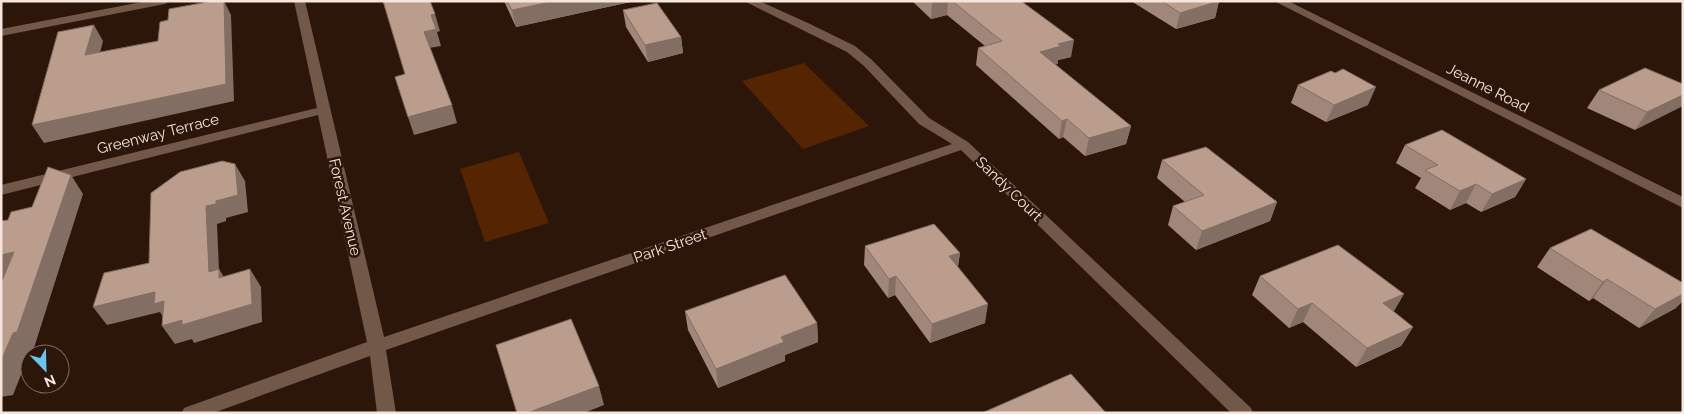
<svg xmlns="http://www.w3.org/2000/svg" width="1684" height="414" font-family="Raleway,sans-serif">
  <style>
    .green { fill: #552400 }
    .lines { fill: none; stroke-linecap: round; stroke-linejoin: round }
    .street { fill: #725849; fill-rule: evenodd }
    .wall { fill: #a18779 }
    .shaded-wall { fill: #836e63 }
    .building { fill: #bb9d8d; stroke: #836e63 }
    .labels { text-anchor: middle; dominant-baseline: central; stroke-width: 5; stroke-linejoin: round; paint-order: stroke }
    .street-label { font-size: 15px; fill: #f5e5dc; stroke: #2c1609 }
  </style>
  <rect width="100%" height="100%" fill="#2c1609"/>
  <g class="green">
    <path d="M804,63L869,126L803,149L742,81Z"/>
    <path d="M519,152L549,223L485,242L460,169Z"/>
  </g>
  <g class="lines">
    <g class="street">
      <path d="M147,1H170L165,4L1,36V29Z"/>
      <path d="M294,1H305L384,337L952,144L919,124L864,66L847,52L744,1H759L808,23L855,46L872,60L929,118L968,142L1251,408L1253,413H1231L961,150L386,350L396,413H377L370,356L213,413H182L184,408L367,342L318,115L1,195V185L317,108Z"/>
      <path d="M1274,1H1288L1683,197V208Z"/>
    </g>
  </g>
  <g class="wall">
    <path d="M504,1H635L516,27Z"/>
    <path d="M912,1H1021L1071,57L1058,60V64H1054L1131,126L1126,144L1085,156L1063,137L1059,139L976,65L978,48L985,46L947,15L931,19Z"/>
    <path d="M1131,1H1219L1215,18L1176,29Z"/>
    <path d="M623,10L681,37L683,53L648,62L626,27Z"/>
    <path d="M1335,73L1368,105L1326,122L1291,103L1298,85Z"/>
    <path d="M1683,84L1635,130L1587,108L1599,90Z"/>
    <path d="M1405,145L1526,179L1515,197L1481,212L1466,203L1450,210L1415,188L1421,178L1396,163Z"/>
    <path d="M1162,160L1277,202L1270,221L1196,250L1168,225L1173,206L1185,202L1157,178Z"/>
    <path d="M865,246L960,253L958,267L985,323L930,343L895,295L888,298L864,265Z"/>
    <path d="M1550,248L1676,308L1639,328L1593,298L1589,301L1537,267Z"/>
    <path d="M1260,276L1394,312L1413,327L1401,346L1356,367L1303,322L1289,328L1252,295Z"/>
    <path d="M685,311L817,323L818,342L785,355V361L718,388L688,330Z"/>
  </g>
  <g class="shaded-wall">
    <path d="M224,1L231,15L234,101L44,143L32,125Z"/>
    <path d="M555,1H635L516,27L512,10Z"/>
    <path d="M938,1H948L947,15L931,19L932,3Z"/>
    <path d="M1219,1L1215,18L1176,29L1180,13Z"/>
    <path d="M435,14L440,31L437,32L441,46L429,48L424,32L431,15Z"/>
    <path d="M94,25L103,41L95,72L85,55Z"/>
    <path d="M681,37L683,53L648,62L645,45Z"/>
    <path d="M1074,40L1071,57L1058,60V64L1037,70L1040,52L1058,44Z"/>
    <path d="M1376,87L1368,105L1326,122L1334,105Z"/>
    <path d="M1683,95V106L1635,130L1647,112Z"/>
    <path d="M452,105L457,123L414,135L408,117Z"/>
    <path d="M1067,119L1063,137L1059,139L1062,121Z"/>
    <path d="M1131,126L1126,144L1085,156L1089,138Z"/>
    <path d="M235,164L245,181L248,212L226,218V221L217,224L219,270V269L230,287L209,272L206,206L216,201Z"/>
    <path d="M71,175L83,194L33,351L30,352L13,395L1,397V361Z"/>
    <path d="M1526,179L1515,197L1481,212L1492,194Z"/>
    <path d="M1476,184L1466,203L1450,210L1460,191Z"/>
    <path d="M1277,202L1270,221L1196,250L1202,231Z"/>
    <path d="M14,252L29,271L1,278V255Z"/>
    <path d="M960,253L957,272L949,256Z"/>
    <path d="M250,269L261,287L262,322L194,343L192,339L175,344L162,326Z"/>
    <path d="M896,276L895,295L888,298L889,279Z"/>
    <path d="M1607,279L1593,298L1589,301L1603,282Z"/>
    <path d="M155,292L164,301L166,322L160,312L107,325L93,307Z"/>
    <path d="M1404,294L1393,313L1383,303Z"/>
    <path d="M1683,294V301L1676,308L1639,328L1655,309Z"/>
    <path d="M1312,303L1303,322L1289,328L1298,309Z"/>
    <path d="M988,304L985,323L930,343L932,324Z"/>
    <path d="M817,323L818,342L785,355V361L718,388L716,369L781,337Z"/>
    <path d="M1413,327L1401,346L1356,367L1367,348Z"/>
    <path d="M599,386L604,405L584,413H527Z"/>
  </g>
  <g class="building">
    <path d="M213,1H224L226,84L32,125L58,32L94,25L85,55L158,41L160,22L168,20L169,9Z"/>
    <path d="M383,1H430L435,14L431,15L436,29L424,32L452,105L408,117L395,77L405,74Z"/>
    <path d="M507,1H555L512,10Z"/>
    <path d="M952,1H1021L1074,40L1058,44L1061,46L1040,52L1131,126L1089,138L1067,119L1062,121L978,48L1002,41Z"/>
    <path d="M1162,1H1219L1180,13Z"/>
    <path d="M657,3L681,37L645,45L623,10Z"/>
    <path d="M1645,68L1683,84V95L1647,112L1599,90Z"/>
    <path d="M1343,69L1376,87L1334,105L1298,85L1331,71L1335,73Z"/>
    <path d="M1442,130L1526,179L1492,194L1476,184L1460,191L1425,170L1438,165L1405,145Z"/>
    <path d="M1206,147L1277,202L1202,231L1173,206L1204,195L1162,160Z"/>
    <path d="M222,161L235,164L238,195L216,201V204L206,206L209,272L219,269V278L250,269L252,304L182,325V320L162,326L164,301L154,304L155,292L93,307L104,273L149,263L151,193L180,172Z"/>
    <path d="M48,167L71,175L17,332L13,333L1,361V283L14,252L1,255V221L8,220L11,212L32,207Z"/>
    <path d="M934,224L960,253L949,256L988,304L932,324L896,276L889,279L865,246Z"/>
    <path d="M1591,229L1683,283V294L1655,309L1607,279L1603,282L1550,248Z"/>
    <path d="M1338,245L1404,294L1383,303L1413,327L1367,348L1312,303L1298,309L1260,276Z"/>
    <path d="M785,275L817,323L781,337L784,342L716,369L685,311Z"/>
    <path d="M571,319L599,386L527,413H517L496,345Z"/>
    <path d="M1071,374L1106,413H982Z"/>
  </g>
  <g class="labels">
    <g class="street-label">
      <text transform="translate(1488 88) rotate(27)">Jeanne Road</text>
      <text transform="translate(158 134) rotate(-14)">Greenway Terrace</text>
      <text transform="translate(1009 189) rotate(44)">Sandy Court</text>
      <text transform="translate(345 207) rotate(77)">Forest Avenue</text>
      <text transform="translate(670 246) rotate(-19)">Park Street</text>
    </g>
  </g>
  <rect width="1684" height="414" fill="none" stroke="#f5e5dc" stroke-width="5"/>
  <g transform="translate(45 369) rotate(157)"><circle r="24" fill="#2c1609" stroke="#7c695d"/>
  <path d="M0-4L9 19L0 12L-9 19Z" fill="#67c4f0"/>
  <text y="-8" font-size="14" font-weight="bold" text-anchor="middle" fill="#f5e5dc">N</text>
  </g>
</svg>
